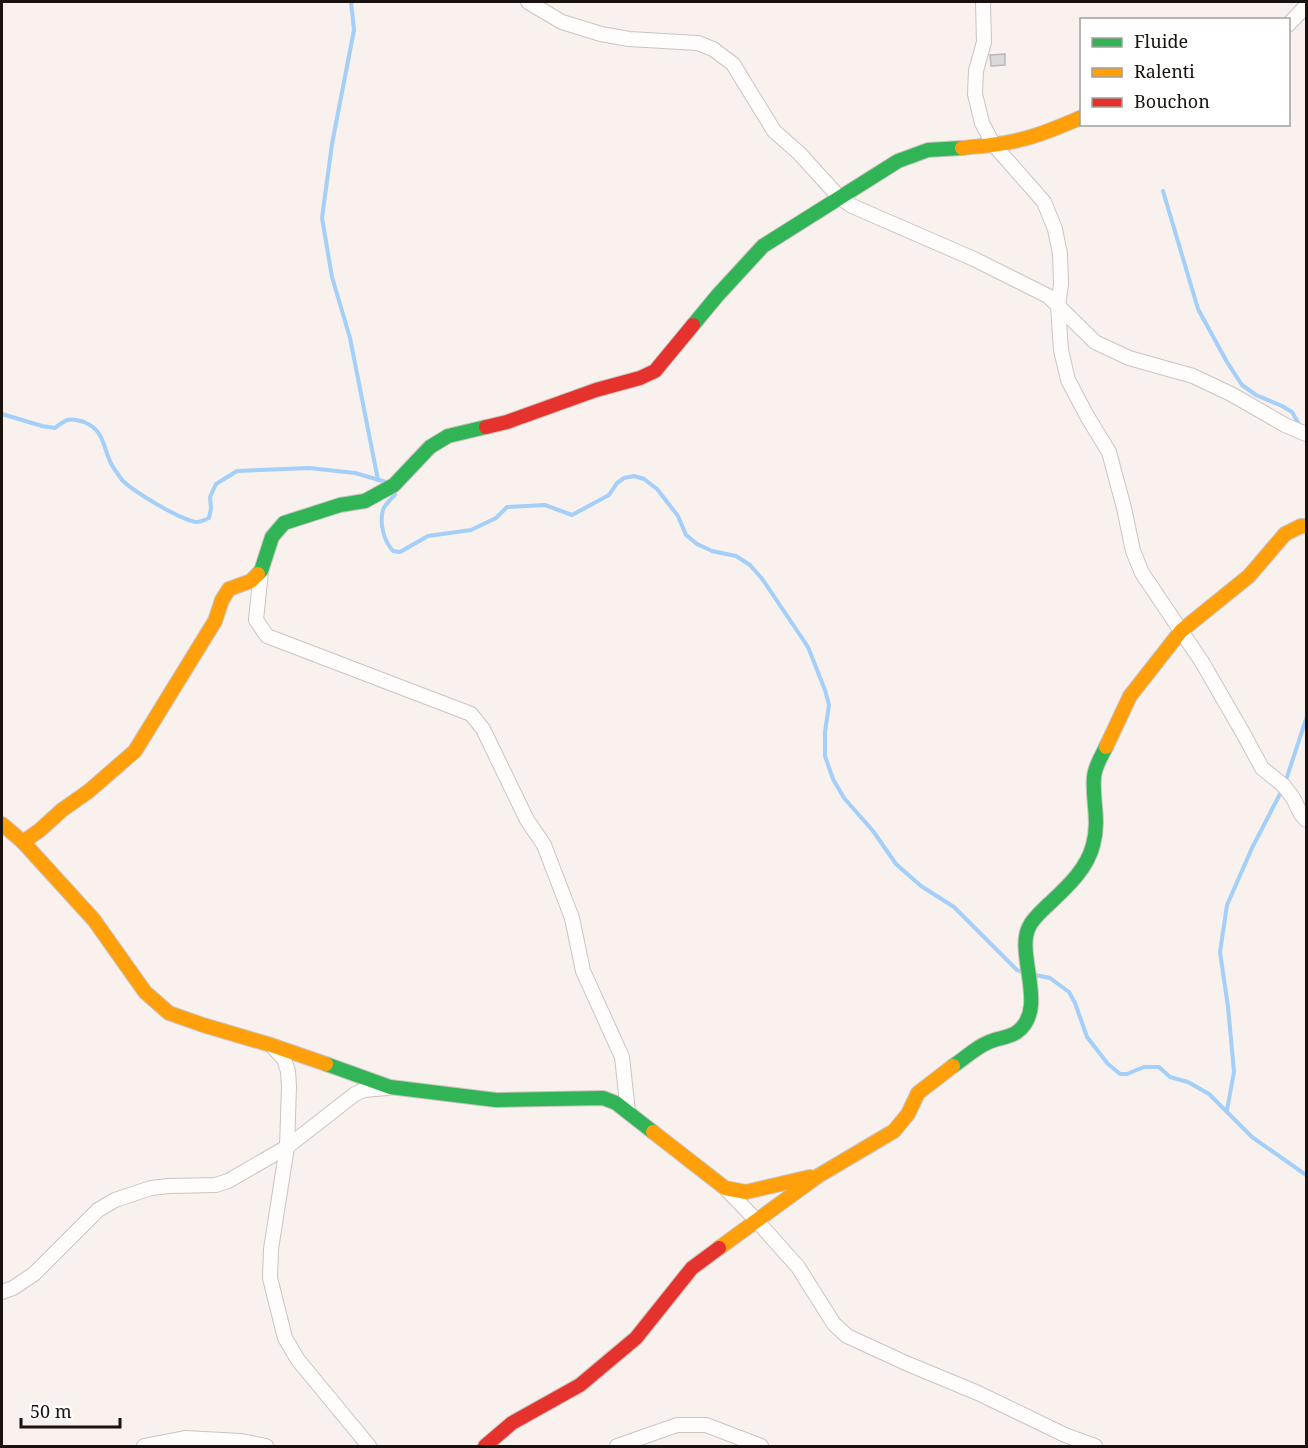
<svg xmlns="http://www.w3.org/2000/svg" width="1308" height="1448" font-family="'Noto Serif',serif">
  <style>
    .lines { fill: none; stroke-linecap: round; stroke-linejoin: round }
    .stream { stroke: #a3cff8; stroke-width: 4 }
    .building { fill: #dcd9db; stroke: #bab7b9; stroke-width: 1.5 }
    .street-casing { stroke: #cbc4c1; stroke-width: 16 }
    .fast-casing { stroke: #cbc4c1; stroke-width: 16 }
    .slow-casing { stroke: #cbc4c1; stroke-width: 16 }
    .jam-casing { stroke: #cbc4c1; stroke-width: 16 }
    .street { stroke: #fefdfc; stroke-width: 14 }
    .fast { stroke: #30b455; stroke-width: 14 }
    .slow { stroke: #ff9f0a; stroke-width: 14 }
    .jam { stroke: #e5322d; stroke-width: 14 }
  </style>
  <rect width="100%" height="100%" fill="#f8f1ee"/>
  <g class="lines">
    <g class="stream">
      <path d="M351,2L354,30L332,144L322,218L332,277L350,338L378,480"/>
      <path d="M1163,191L1198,309L1227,362L1242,385L1256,395L1282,406L1292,412L1300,426"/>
      <path d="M2,414L42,426L55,428C66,419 70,417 84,422C108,432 102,453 115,470C118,474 120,478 123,481C136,493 179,519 196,522C200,522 205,520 209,518L211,508L210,497L216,484L237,471L309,468L355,473L386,482"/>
      <path d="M395,490V495C391,499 385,504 383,510C379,523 384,541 393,551L400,552L428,536L471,530L496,518L507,507L545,505L572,515L609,495L617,483L624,478L634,476L644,479L657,489L678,516L686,535L697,544L712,551L736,556L750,565L763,580L808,647L825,690L829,705L825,732V756L833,779L844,798L873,831L896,864L921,886L954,907L1017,970L1025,973"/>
      <path d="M1285,783L1306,719"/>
      <path d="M1035,975L1050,978L1069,992L1075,1003L1087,1037L1108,1064L1120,1074H1127L1144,1067H1159L1170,1077L1188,1082L1209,1094L1252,1137L1306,1175"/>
      <path d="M1227,1110L1234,1072L1228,1007L1220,952L1227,905L1252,848L1282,790"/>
    </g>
  </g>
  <path class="building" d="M1005,54V65L991,66L990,55Z"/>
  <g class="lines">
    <defs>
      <g id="street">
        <path d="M528,2L562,22L601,34L629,39L698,43L713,49L733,64L774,131L799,153L839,197L852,206L974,259L1048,296L1095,342L1129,358L1193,376L1231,394L1285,425L1306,434"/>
        <path d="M983,2L984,42L976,71L975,94L982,123L993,144L1044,202L1055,229L1060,254L1061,284L1058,306L1061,350L1068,380L1087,416L1109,452L1124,508L1133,551L1142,573L1202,662L1243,733L1262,768L1284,786L1293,798L1301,814L1306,820"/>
        <path d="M1288,25L1306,6"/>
        <path d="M261,571L256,620L267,636L471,714L483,729L527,820L544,845L572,918L583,971L622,1057L628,1112"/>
        <path d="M273,1047L284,1059L288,1071L289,1086L287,1147L271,1249L270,1278L285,1338L298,1360L369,1446"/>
        <path d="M725,1188L757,1221L798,1267L834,1324L847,1336L908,1364L978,1393L1065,1435L1095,1446"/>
        <path d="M2,1292L13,1288L34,1274L98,1210L115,1200L151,1188L169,1186L216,1185L228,1181L287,1147L355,1094L364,1090L387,1088"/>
        <path d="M144,1446L185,1438L241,1441L266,1446"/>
        <path d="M617,1446L677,1425H706L761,1446"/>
      </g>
      <g id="fast">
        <path d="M693,325L717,296L763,246L898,161L928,150L962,148"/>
        <path d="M258,574L261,571L272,537L284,523L340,505L365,501L394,485L430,447L448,436L486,427"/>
        <path d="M326,1064L390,1087L496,1100L603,1098L616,1103L653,1132"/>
        <path d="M953,1066C964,1059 975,1048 987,1043C996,1038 1009,1038 1017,1032C1049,1009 1015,954 1029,927C1033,918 1043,910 1050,903C1067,887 1087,869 1093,845C1100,820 1092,800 1094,777C1095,766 1101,757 1106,747"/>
      </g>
      <g id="slow">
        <path d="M962,148C981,146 1001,145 1019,140C1041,135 1062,126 1082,117"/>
        <path d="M1106,747L1130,696L1181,631L1249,576L1285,534L1301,526H1306"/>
        <path d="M2,824L23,842L94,920L145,992L169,1013L203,1025L271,1045L326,1064"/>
        <path d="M23,842L40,830L62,810L89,791L135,751L215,621L222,600L229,589L251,581L258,574"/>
        <path d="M653,1132L725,1188L746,1192L810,1177"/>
        <path d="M719,1248L818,1176L894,1131L908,1114L918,1093L953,1066"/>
      </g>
      <g id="jam">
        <path d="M486,427L507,422L596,390L640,378L655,371L693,325"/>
        <path d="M485,1446L512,1423L580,1385L636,1338L692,1268L719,1248"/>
      </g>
    </defs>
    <use href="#street" class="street-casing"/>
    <use href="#fast" class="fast-casing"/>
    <use href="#slow" class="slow-casing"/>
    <use href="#jam" class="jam-casing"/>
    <use href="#street" class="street"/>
    <use href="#fast" class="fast"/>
    <use href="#slow" class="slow"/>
    <use href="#jam" class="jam"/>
  </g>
  <rect width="1308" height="1448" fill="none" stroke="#19120e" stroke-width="6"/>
  <rect x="1080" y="18" width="210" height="108" fill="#ffffff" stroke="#a3a09f" stroke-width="1.5"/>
  <rect x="1092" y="38" width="30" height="9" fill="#30b455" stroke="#a3a09f" stroke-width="1.5"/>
  <text x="1134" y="48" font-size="18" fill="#19120e">Fluide</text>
  <rect x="1092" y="68" width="30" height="9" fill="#ff9f0a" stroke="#a3a09f" stroke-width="1.5"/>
  <text x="1134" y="78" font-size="18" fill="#19120e">Ralenti</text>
  <rect x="1092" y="98" width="30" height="9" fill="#e5322d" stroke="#a3a09f" stroke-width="1.5"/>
  <text x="1134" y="108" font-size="18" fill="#19120e">Bouchon</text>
  <path d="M21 1418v9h99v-9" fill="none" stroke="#19120e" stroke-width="3"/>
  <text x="30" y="1418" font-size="18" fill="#19120e" stroke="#ffffff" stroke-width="4.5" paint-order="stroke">50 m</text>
</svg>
